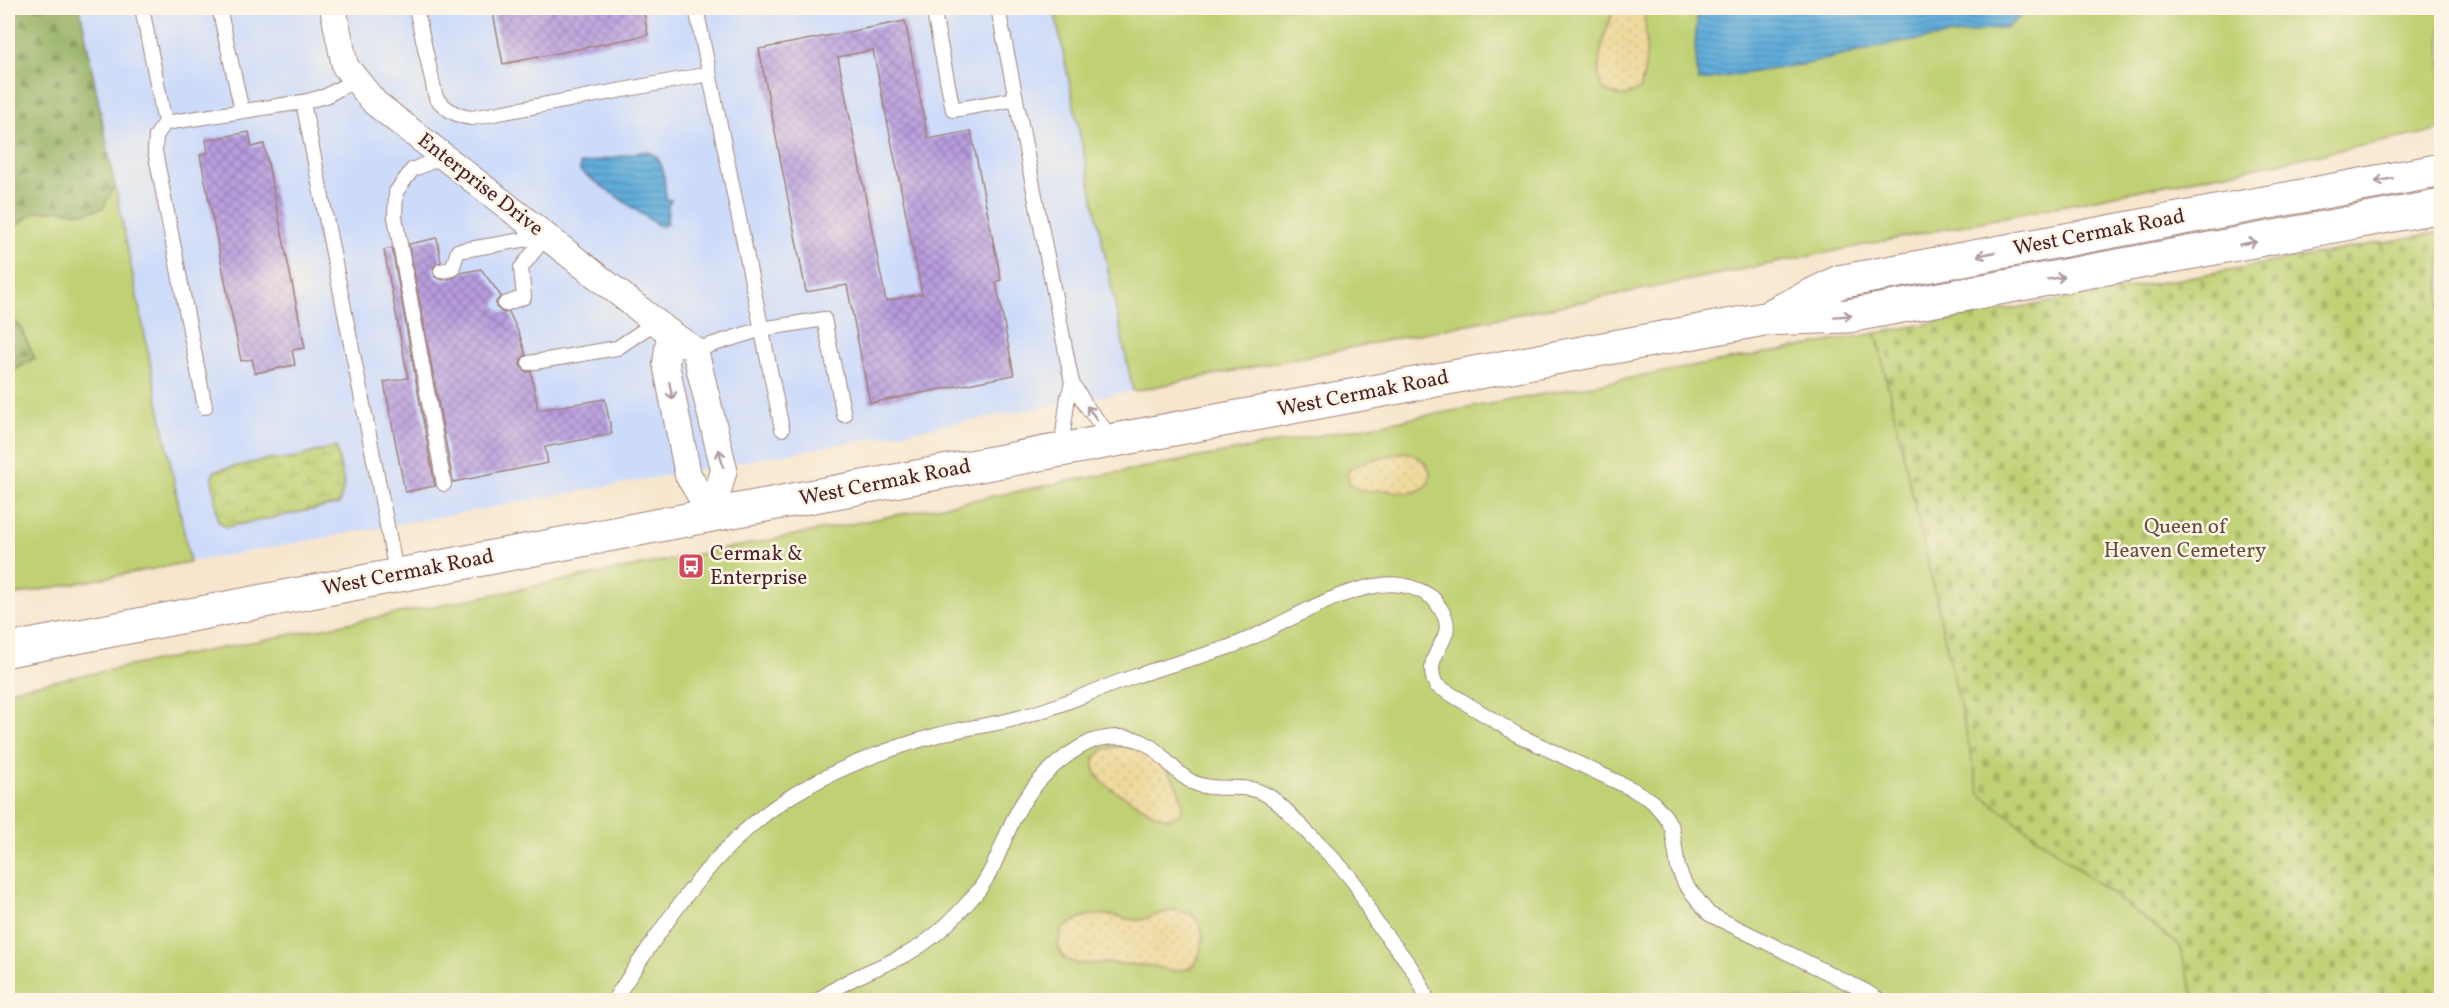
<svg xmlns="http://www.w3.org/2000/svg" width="2449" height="1008" font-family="Vollkorn,serif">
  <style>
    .built { fill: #cddbfa }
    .green { fill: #c0d174; stroke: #857850; stroke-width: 1.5 }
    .forest { fill: url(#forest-firs); stroke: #716948; stroke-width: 1.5 }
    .wetland { fill: url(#wetland-marsh); stroke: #857850; stroke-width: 1.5 }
    .sand { fill: url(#sand-dots); stroke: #9c7c64; stroke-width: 1.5 }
    .cemetery { fill: url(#cemetery-stones); stroke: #857850; stroke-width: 1.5 }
    .water { fill: url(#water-rules); stroke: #566682; stroke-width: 1.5 }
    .building { fill: url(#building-cross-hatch); fill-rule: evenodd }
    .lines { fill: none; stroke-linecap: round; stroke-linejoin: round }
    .lane-casing { stroke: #a0827c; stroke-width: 16 }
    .street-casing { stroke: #a0827c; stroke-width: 28 }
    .primary-casing { stroke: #a0827c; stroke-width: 35 }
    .path { stroke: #a0827c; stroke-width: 4; stroke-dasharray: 4.5 4.5; stroke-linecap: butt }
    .lane { stroke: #fff; stroke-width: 14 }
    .street { stroke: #fff; stroke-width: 26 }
    .primary { stroke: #fff; stroke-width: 33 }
    .oneway { stroke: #ae9aa0 }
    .labels { text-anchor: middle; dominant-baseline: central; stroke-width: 5; stroke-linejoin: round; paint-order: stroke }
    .street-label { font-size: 21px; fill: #4a1f2b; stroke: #fcf5e5 }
    .park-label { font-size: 21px; fill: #684c3d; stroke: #fcf5e5 }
    .poi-label { font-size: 21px; fill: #4a1f2b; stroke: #fcf5e5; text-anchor: start }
  </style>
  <defs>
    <pattern id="forest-firs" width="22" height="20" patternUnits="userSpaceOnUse" patternTransform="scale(1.5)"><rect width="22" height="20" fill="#98b366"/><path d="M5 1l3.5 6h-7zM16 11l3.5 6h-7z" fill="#7e9154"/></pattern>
    <pattern id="wetland-marsh" width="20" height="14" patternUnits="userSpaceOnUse" patternTransform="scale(1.5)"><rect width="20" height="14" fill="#c0d174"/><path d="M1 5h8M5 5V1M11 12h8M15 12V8" fill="none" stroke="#a6b365"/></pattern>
    <pattern id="sand-dots" width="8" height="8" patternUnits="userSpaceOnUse" patternTransform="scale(1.5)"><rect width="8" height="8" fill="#eeda9e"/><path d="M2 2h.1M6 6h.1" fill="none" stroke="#cebb88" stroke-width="1.8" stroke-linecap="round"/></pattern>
    <pattern id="cemetery-stones" width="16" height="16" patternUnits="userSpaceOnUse" patternTransform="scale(1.5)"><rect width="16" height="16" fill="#c0d174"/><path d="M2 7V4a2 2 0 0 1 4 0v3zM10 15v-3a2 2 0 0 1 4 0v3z" fill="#a6b365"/></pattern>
    <pattern id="water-rules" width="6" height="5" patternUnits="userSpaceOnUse" patternTransform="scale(1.5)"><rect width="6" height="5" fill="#61adda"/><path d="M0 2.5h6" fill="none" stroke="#528cb1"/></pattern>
    <pattern id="building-cross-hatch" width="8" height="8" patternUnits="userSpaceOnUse" patternTransform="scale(1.5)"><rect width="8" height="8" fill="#b79dde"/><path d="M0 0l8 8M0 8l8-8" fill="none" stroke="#977fb4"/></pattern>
  </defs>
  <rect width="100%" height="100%" fill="#fcf5e5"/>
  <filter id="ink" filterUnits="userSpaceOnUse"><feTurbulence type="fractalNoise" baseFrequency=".0167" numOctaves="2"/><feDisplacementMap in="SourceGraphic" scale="12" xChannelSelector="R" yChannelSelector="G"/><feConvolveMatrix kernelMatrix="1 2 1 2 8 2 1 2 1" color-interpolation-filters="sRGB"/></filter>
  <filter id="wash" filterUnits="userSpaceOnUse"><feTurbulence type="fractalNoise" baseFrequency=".008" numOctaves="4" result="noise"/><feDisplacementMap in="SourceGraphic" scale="24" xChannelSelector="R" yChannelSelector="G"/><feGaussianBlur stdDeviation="1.35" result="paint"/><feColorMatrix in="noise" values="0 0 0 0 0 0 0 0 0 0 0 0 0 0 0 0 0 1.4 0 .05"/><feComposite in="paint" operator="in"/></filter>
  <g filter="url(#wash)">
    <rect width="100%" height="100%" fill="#f7e6cd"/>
    <path class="built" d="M80,8H1054L1133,391L190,562Z"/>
    <g class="green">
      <path d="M1054,8H2441V130L1133,391Z"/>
      <path d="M115,186L190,562L8,596V374L35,358L20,327L8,315V228L14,227L36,212L60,210L84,213L102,208Z"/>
      <path d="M1876,333L1980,793L2179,945L2195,1000H8V690L1054,484Z"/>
    </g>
    <g class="forest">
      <path d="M8,8H80L115,186L103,208L84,213L60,210L36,212L14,227L8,228Z"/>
      <path d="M8,315L20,327L35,358L8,374Z"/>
    </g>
    <path class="wetland" d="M336,446L344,485L339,504L227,527L218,521L212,477L215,471L270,459H291Z"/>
    <g class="sand">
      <path d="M1616,8H1643C1647,34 1649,63 1640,89L1626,96C1619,95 1609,95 1604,89C1591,74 1606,23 1616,8Z"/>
      <path d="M1405,452C1428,456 1443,482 1415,492C1404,495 1393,490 1382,490C1371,491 1358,492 1350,484L1347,474L1350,469L1364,462Z"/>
      <path d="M1122,746C1128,747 1135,748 1141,750C1162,758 1181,786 1183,807C1175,831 1148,810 1136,803C1118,792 1091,784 1094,758L1105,749Z"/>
      <path d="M1173,910L1192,914L1201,927L1203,938L1199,956L1195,964L1188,969L1172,971L1153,966L1107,963L1079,964L1064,959L1058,946L1062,929L1080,918L1091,915H1112L1133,920H1141Z"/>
    </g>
    <path class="cemetery" d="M2441,232V1000H2195L2179,945L1980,794L1876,333Z"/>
    <g class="water">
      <path d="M1698,8H2025V12L2008,27L1892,44L1807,64L1698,81L1695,46Z"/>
      <path d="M646,151C666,156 664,181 666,199L671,200L668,206L667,224L662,226L656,224L580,171V164Z"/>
    </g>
    <g id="blocks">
      <g class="building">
        <path d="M492,8H643L648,35L503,64Z"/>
        <path d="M905,21L928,139L971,131L1001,280L996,282L1014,375L870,403L847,285L806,292L759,49ZM873,50L922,294L886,301L838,57Z"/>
        <path d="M249,132L252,147L264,144L305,348L292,350L295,365L255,373L252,359L241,361L200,155L208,153L206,140Z"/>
        <path d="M437,238L441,262L433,267L435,277L443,280L454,278L460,273L481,269L501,296L496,302V307L503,313L509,312L520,336L526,355L521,359L520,365L525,371L531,372L538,410L605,399L612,434L545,447L548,463L453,482L409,244Z"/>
        <path d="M392,248L435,486L405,492L384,382L408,378L384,250Z"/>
      </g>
    </g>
  </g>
  <g filter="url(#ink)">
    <use href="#blocks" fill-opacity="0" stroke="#a0827c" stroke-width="1.5"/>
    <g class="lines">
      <defs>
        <g id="lane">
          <path d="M142,8L165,123L156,136L155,151L205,407"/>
          <path d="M219,8L242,111"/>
          <path d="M416,8L436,98C447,110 456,116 472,118L709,74"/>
          <path d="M696,8L782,429"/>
          <path d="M933,8L953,110L1016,99"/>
          <path d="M998,8L1072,383L1089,410L1112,438"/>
          <path d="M303,102L397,576"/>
          <path d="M165,123L303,102L326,96L356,79"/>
          <path d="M444,156L412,170L396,192L395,217L444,484"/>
          <path d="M441,271L452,269L458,251L546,236"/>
          <path d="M505,304L524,297L521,268L546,236"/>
          <path d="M695,350L762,329L824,319L844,415"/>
          <path d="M529,363L617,348L656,322"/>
          <path d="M1061,449L1068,396L1072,383"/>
          <path d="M614,1000C662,928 710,849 785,800C833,769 889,748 945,733C969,727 994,725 1018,718C1058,708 1094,690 1133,677C1164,666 1197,658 1229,647C1279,629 1322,595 1375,586C1395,582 1413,585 1430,596C1435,599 1437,604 1440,608C1463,640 1419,651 1436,685L1518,735L1632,789L1652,801L1665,816L1672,828L1678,868L1685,884L1709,914L1865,991L1879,1000"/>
          <path d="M819,1000C845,979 877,969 907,954C935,939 958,915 978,891C995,869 1002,843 1014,818C1030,786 1058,757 1090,742C1100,738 1111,737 1121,737C1158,738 1164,767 1192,782C1216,794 1243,781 1267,795C1281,803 1292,817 1303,828C1321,847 1341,864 1356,885C1363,897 1368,910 1375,921C1394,947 1418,969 1427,1000"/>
        </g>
        <g id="street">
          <path d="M333,8L345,66L375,103L670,333L695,350L724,469L712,515"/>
          <path d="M670,333L666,364L688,475L712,515"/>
        </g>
        <g id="primary">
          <path d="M1774,314L1839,282L2442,170"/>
          <path d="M8,650L712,515L1764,319L1848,316L2442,206"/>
        </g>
      </defs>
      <use href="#lane" class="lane-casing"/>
      <use href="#street" class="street-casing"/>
      <use href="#primary" class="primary-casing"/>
      <path class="path" d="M1428,8L1450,12L1463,8"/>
      <use href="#lane" class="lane"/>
      <use href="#street" class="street"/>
      <use href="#primary" class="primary"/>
    </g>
    <defs><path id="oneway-shaft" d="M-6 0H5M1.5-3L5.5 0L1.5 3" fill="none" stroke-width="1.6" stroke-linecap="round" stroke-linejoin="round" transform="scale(1.5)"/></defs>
    <g class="oneway">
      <use href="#oneway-shaft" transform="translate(2384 180) rotate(169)"/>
      <use href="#oneway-shaft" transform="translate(2248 243) rotate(-10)"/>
      <use href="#oneway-shaft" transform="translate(1986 254) rotate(169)"/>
      <use href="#oneway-shaft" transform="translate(2056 278) rotate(-10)"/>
      <use href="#oneway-shaft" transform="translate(1843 316) rotate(-4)"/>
      <use href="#oneway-shaft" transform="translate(671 391) rotate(79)"/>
      <use href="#oneway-shaft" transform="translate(1092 413) rotate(-127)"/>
      <use href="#oneway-shaft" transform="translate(721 458) rotate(-104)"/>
    </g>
  </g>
  <defs>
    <symbol id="bus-square" viewBox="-11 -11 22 22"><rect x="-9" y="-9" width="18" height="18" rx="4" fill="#d1495b" stroke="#fcf5e5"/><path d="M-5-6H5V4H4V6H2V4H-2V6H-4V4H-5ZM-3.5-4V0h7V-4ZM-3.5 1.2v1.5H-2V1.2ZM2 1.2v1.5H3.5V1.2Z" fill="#fff"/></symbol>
  </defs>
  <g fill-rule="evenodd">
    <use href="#bus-square" x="676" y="551" width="30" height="30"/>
  </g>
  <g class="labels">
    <g class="street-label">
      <text transform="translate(480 185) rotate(38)">Enterprise Drive</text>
      <text transform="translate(2099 233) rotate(-11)">West Cermak Road</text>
      <text transform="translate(1363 394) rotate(-11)">West Cermak Road</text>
      <text transform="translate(885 483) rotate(-11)">West Cermak Road</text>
      <text transform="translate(408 573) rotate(-11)">West Cermak Road</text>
    </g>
    <g class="park-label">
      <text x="2185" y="527">Queen of<tspan x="2185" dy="24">Heaven Cemetery</tspan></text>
    </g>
    <g class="poi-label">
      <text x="710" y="554">Cermak &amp;<tspan x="710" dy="24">Enterprise</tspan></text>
    </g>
  </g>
  <rect width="2449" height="1008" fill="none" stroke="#fcf5e5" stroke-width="30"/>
</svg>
